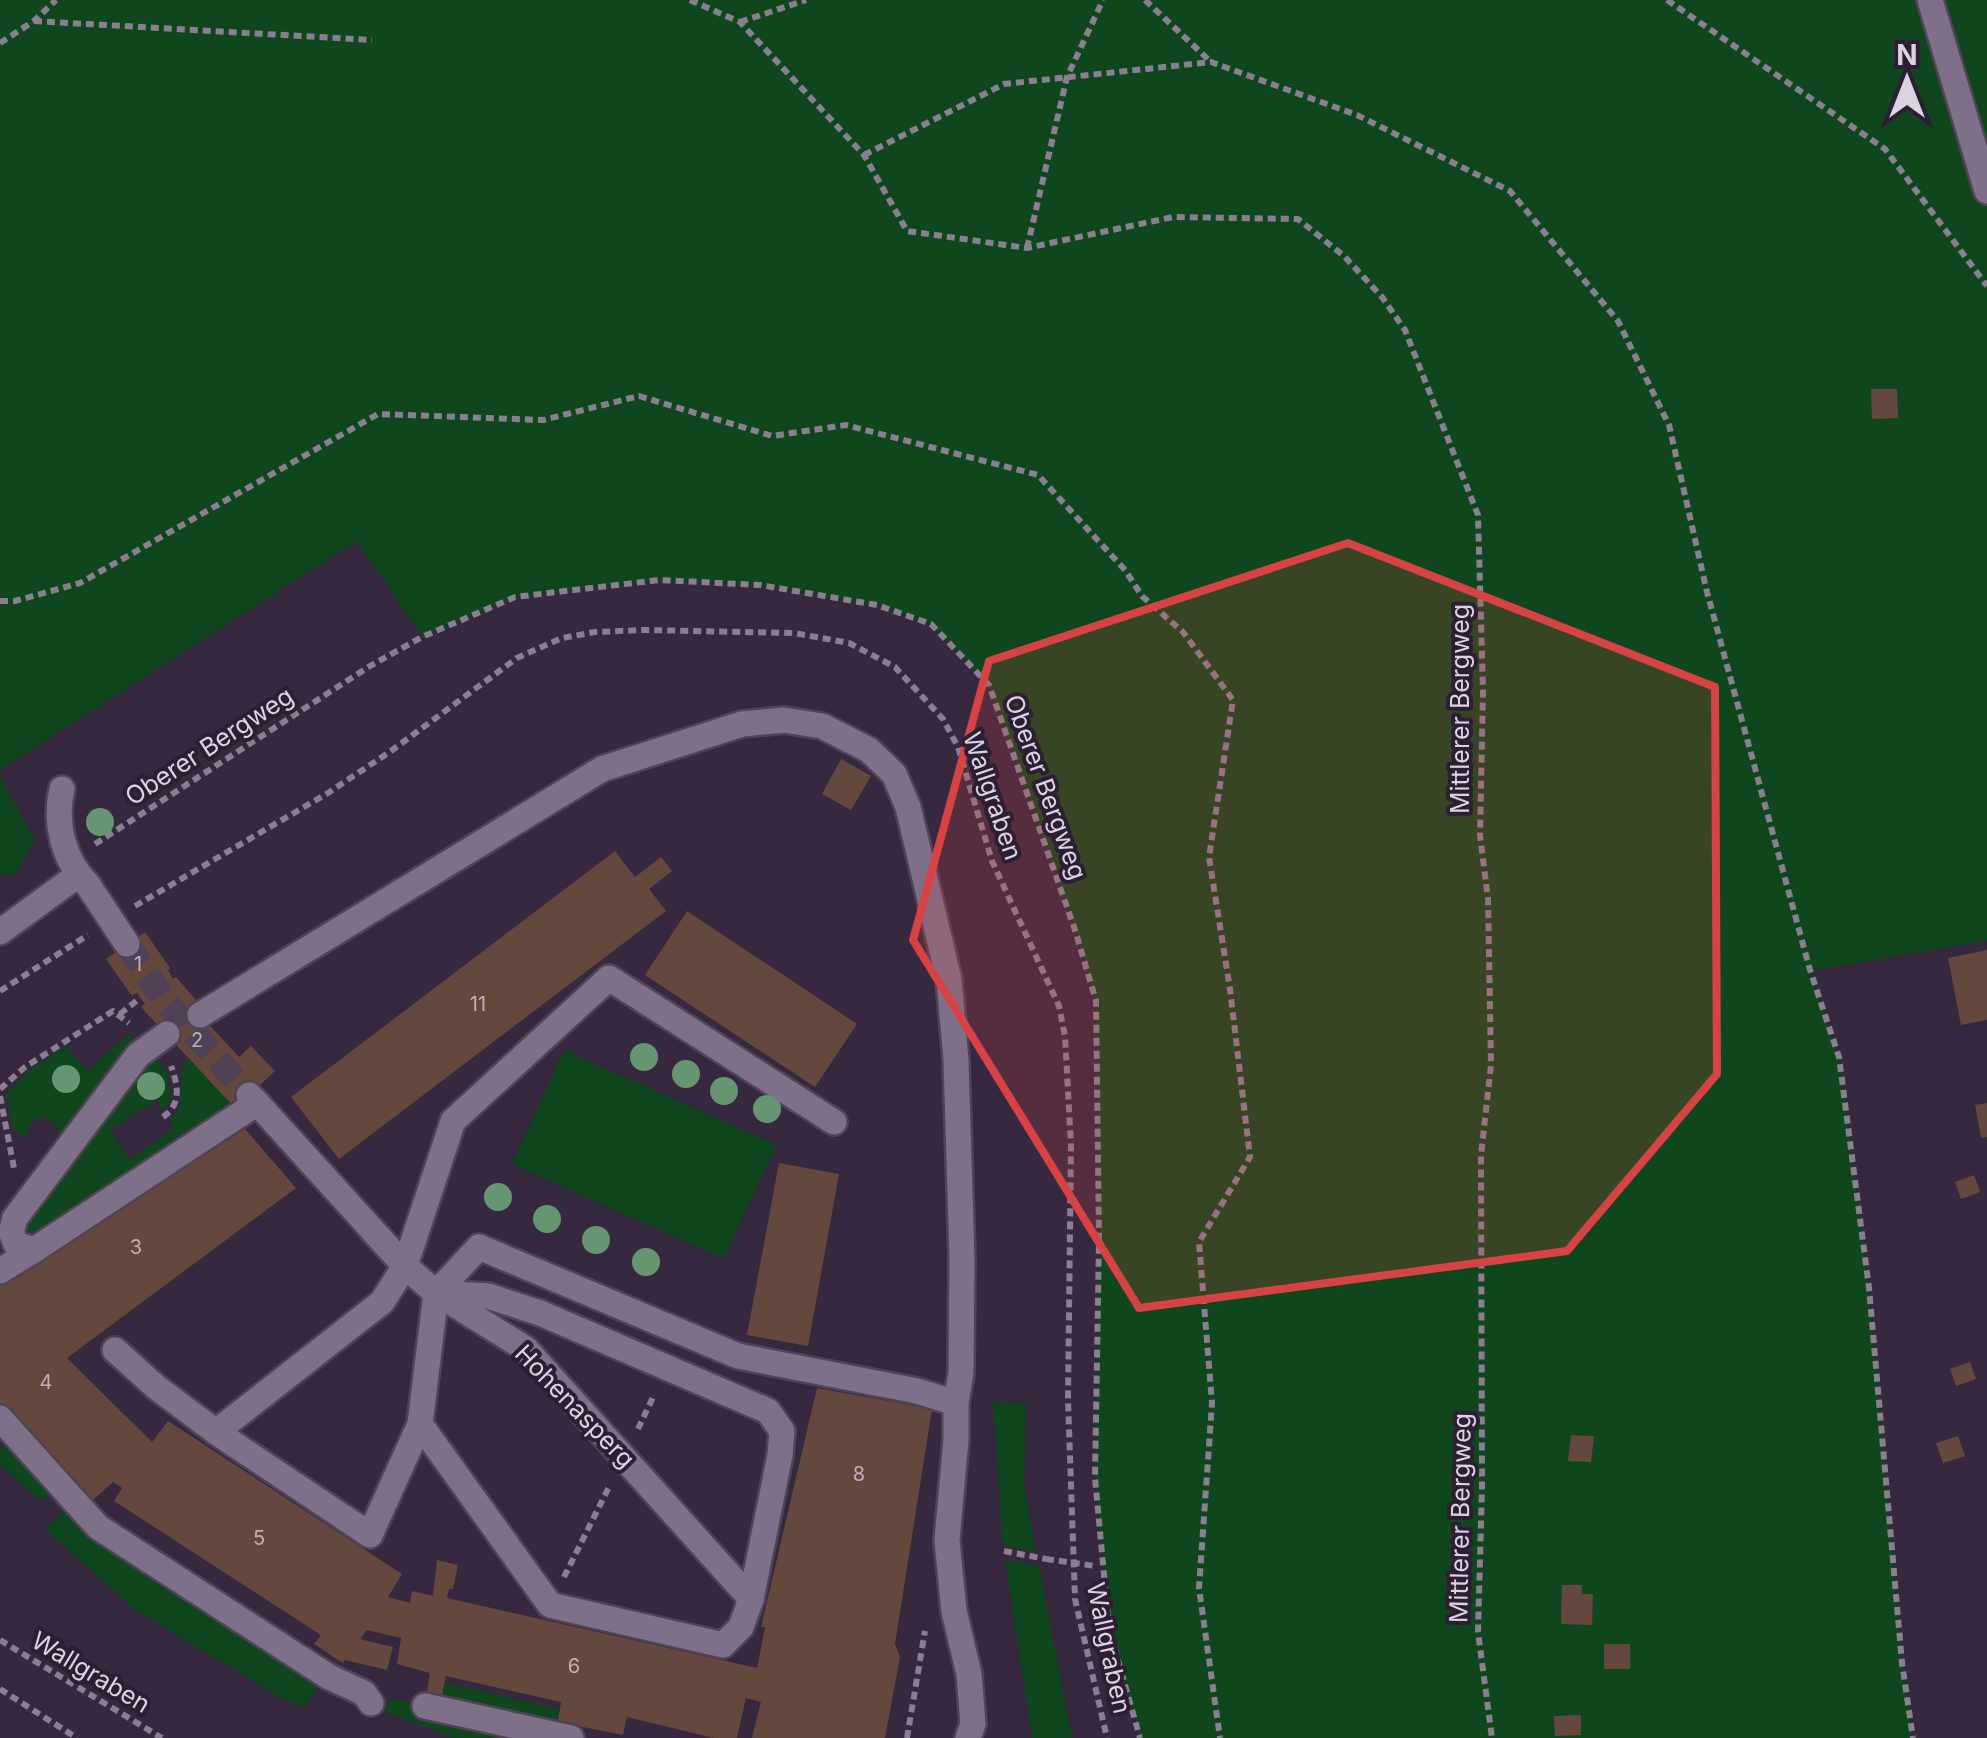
<svg xmlns="http://www.w3.org/2000/svg" width="1987" height="1738" font-family="Inter,sans-serif">
  <style>
    .green { fill: #10461d }
    .building { fill: #65483d }
    .lines { fill: none; stroke-linecap: round; stroke-linejoin: round }
    .minor-tunnel { stroke: #4f4256; stroke-width: 25; stroke-dasharray: 25 12; stroke-linecap: butt }
    .minor-casing { stroke: #4f4356; stroke-width: 30 }
    .path { stroke: #8a7f91; stroke-width: 6; stroke-dasharray: 8 5; stroke-linecap: butt }
    .minor { stroke: #7f7089; stroke-width: 25 }
    .minor-bridge-casing { stroke: #4f4356; stroke-width: 30; stroke-linecap: butt }
    .path-bridge { stroke: #8a7f91; stroke-width: 6; stroke-dasharray: 8 5; stroke-linecap: butt }
    .minor-bridge { stroke: #7f7089; stroke-width: 25 }
    .tree { fill: #669572 }
    .marked { fill: #d74244; fill-opacity: 0.2; stroke: #d74244; stroke-width: 8; stroke-linejoin: round }
    .labels { text-anchor: middle; dominant-baseline: central; stroke-width: 8; stroke-linejoin: round; paint-order: stroke }
    .number-label { font-size: 20px; fill: #beb0b8 }
    .street-label { font-size: 25px; fill: #dcd3e1; stroke: #2c1f34 }
  </style>
  <rect width="100%" height="100%" fill="#36283e"/>
  <g class="green">
    <path d="M0,0H1987V941L1810,971L1839,1057L1869,1288L1902,1663L1913,1738H1141L1109,1628L1095,1478L1099,1239L1096,1001L1075,930L989,686L931,624L877,605L760,585L659,580L515,597L422,637L357,541L0,770Z"/>
    <path d="M0,776L35,841L13,876L0,873Z"/>
    <path d="M128,1034L133,1040L132,1045L60,1135L53,1121L42,1117L31,1122L26,1137L13,1130L6,1094L29,1070L66,1046L87,1071Z"/>
    <path d="M564,1050L776,1145L724,1259L512,1164Z"/>
    <path d="M155,1057L168,1073L171,1101L163,1110L157,1100L110,1130L129,1159L174,1129L170,1119C191,1101 171,1076 190,1059L231,1103L183,1140L31,1240L23,1239L22,1228Z"/>
    <path d="M993,1402L1026,1403L1024,1485L1036,1552L1003,1546Z"/>
    <path d="M9,1442L53,1490L47,1499L37,1498L0,1465V1450Z"/>
    <path d="M64,1511L322,1682L304,1707L288,1702L135,1610L45,1529Z"/>
    <path d="M1005,1560L1039,1565L1072,1738H1032Z"/>
    <path d="M445,1683L560,1709L558,1721L568,1724L566,1729L441,1700Z"/>
    <path d="M395,1699L410,1702L415,1712L533,1738H455L377,1709Z"/>
  </g>
  <g class="building">
    <path d="M1871,389H1897L1898,418L1872,419Z"/>
    <path d="M841,759L871,776L851,810L822,794Z"/>
    <path d="M615,851L635,877L661,857L672,871L649,889L666,911L339,1159L291,1097Z"/>
    <path d="M687,911L857,1024L815,1087L645,975Z"/>
    <path d="M145,932L170,968L168,970L173,979L176,977L197,1001L191,1005L228,1045L239,1057L251,1046L275,1071L235,1108L141,1007L145,1004L137,993L132,996L106,959Z"/>
    <path d="M1987,950V1020L1961,1025L1948,958Z"/>
    <path d="M1987,1103V1137L1981,1138L1975,1105Z"/>
    <path d="M245,1129L296,1188L67,1358L152,1442L168,1421L402,1574L388,1597L410,1603L412,1591L433,1596L437,1560L458,1565L453,1589H449L447,1598L757,1668L765,1627H761L817,1388L932,1409L895,1644L900,1657L885,1738H752L761,1702L746,1698L737,1738H714L627,1717L623,1735L568,1724L558,1721L561,1702L446,1676L441,1700L426,1697L430,1673L397,1664L401,1638L367,1630L360,1639L393,1647L387,1670L345,1660L343,1663L314,1644L321,1635L114,1501L122,1488L113,1482L86,1506L0,1406V1282Z"/>
    <path d="M779,1163L839,1174L808,1346L747,1335Z"/>
    <path d="M1974,1175L1980,1192L1961,1199L1955,1182Z"/>
    <path d="M1970,1362L1976,1379L1956,1386L1950,1369Z"/>
    <path d="M1571,1435L1594,1436L1591,1462L1568,1461Z"/>
    <path d="M1958,1436L1965,1456L1943,1463L1936,1443Z"/>
    <path d="M1562,1585H1582V1594H1593L1592,1625L1561,1624Z"/>
    <rect x="1604" y="1644" width="26" height="25"/>
    <path d="M1581,1715V1735L1555,1736L1554,1716Z"/>
  </g>
  <g class="lines">
    <path class="minor-tunnel" d="M127,944L165,1001L249,1095"/>
    <defs>
      <g id="minor">
        <path d="M1930,0L1987,191"/>
        <path d="M62,789C54,823 63,859 88,885"/>
        <path d="M0,932L78,875"/>
        <path d="M200,1015L602,769L742,724L784,720L822,726L869,750L894,774L908,807L949,980L956,1060L962,1259L961,1373L956,1403V1440L947,1540L954,1611L969,1674L973,1724L968,1738"/>
        <path d="M167,1034L138,1055L15,1218L11,1232L16,1244L34,1250L257,1103L249,1095"/>
        <path d="M257,1103L405,1266L436,1293L526,1349L751,1599"/>
        <path d="M834,1122L609,978L453,1121L405,1266L382,1302L216,1432L370,1535L420,1424L436,1293L479,1247L738,1356L917,1391L956,1403"/>
        <path d="M0,1271L34,1250"/>
        <path d="M115,1350L156,1387L216,1432"/>
        <path d="M0,1418L98,1527L329,1677L364,1693L371,1703"/>
        <path d="M420,1424L550,1605L723,1645L741,1627L751,1599L780,1455L782,1431L768,1411L540,1313L488,1296L436,1293"/>
        <path d="M425,1706L571,1738"/>
      </g>
    </defs>
    <use href="#minor" class="minor-casing"/>
    <g class="path">
      <path d="M690,0L740,22L864,155L907,231L1027,248L1173,217L1298,219L1344,256L1382,297L1405,330L1478,515L1483,691L1480,835L1488,899L1491,1065L1481,1155L1482,1487L1478,1632L1492,1738"/>
      <path d="M1145,0L1210,61"/>
      <path d="M1667,0L1885,149L1987,286"/>
      <path d="M34,21L372,40"/>
      <path d="M740,22L806,0"/>
      <path d="M0,43L34,21L56,0"/>
      <path d="M864,155L1004,84L1211,62L1357,115L1510,191L1618,321L1669,425L1707,592L1810,970L1839,1057L1869,1288L1902,1663L1913,1738"/>
      <path d="M1027,248L1067,77L1103,0"/>
      <path d="M0,601H15L80,583L378,414L543,420L639,396L772,436L846,425L1038,475L1125,570L1142,596L1183,632L1233,700L1209,857L1230,989L1250,1157L1199,1242L1212,1403L1199,1588L1220,1738"/>
      <path d="M95,844L370,666L422,637L515,597L659,580L760,585L877,605L931,624L989,685L1075,930L1096,1001L1099,1239L1095,1478L1109,1628L1140,1738"/>
      <path d="M135,906L328,793L391,751L517,658L562,638L595,632L644,630L794,633L849,643L895,667L943,719L958,747L992,861L1059,1006L1065,1036L1071,1145L1068,1399L1075,1599L1107,1738"/>
      <path d="M0,991L88,935"/>
      <path d="M120,1014L140,998"/>
      <path d="M0,1089L25,1067L113,1011L129,1023"/>
      <path d="M0,1096L14,1168"/>
      <path d="M163,1117C182,1104 178,1085 171,1066"/>
      <path d="M638,1429L654,1395"/>
      <path d="M1004,1551L1046,1559"/>
      <path d="M564,1577L610,1485"/>
      <path d="M0,1640L162,1738"/>
      <path d="M0,1689L77,1738"/>
      <path d="M907,1738L925,1631"/>
    </g>
    <use href="#minor" class="minor"/>
    <defs>
      <path id="minor-bridge" d="M88,885L127,944"/>
    </defs>
    <use href="#minor-bridge" class="minor-bridge-casing"/>
    <path class="path-bridge" d="M1046,1559L1095,1566"/>
    <use href="#minor-bridge" class="minor-bridge"/>
  </g>
  <g class="tree">
    <circle cx="100" cy="822" r="14"/>
    <circle cx="644" cy="1057" r="14"/>
    <circle cx="686" cy="1074" r="14"/>
    <circle cx="66" cy="1079" r="14"/>
    <circle cx="151" cy="1086" r="14"/>
    <circle cx="724" cy="1091" r="14"/>
    <circle cx="767" cy="1109" r="14"/>
    <circle cx="498" cy="1197" r="14"/>
    <circle cx="547" cy="1219" r="14"/>
    <circle cx="596" cy="1240" r="14"/>
    <circle cx="646" cy="1262" r="14"/>
  </g>
  <path class="marked" d="M1348,543L1715,687L1717,1074L1567,1251L1139,1308L913,940L989,661Z"/>
  <g class="labels">
    <g class="number-label">
      <text x="138" y="964">1</text>
      <text x="478" y="1004">11</text>
      <text x="197" y="1040">2</text>
      <text x="136" y="1247">3</text>
      <text x="46" y="1382">4</text>
      <text x="859" y="1474">8</text>
      <text x="259" y="1538">5</text>
      <text x="574" y="1666">6</text>
    </g>
    <g class="street-label">
      <text transform="translate(1460 709) rotate(-90)">Mittlerer Bergweg</text>
      <text transform="translate(209 746) rotate(-33)">Oberer Bergweg</text>
      <text transform="translate(1046 787) rotate(70)">Oberer Bergweg</text>
      <text transform="translate(993 796) rotate(71)">Wallgraben</text>
      <text transform="translate(575 1406) rotate(46)">Hohenasperg</text>
      <text transform="translate(1460 1518) rotate(-89)">Mittlerer Bergweg</text>
      <text transform="translate(1109 1648) rotate(78)">Wallgraben</text>
      <text transform="translate(91 1672) rotate(31)">Wallgraben</text>
    </g>
  </g>
  <g transform="translate(1907 80)" stroke="#2c1f34" stroke-width="8" paint-order="stroke">
  <path d="M0-8L18 38L0 25L-18 38Z" fill="#dcd3e1"/>
  <text y="-15" font-size="28" font-weight="bold" text-anchor="middle" fill="#dcd3e1">N</text>
  </g>
</svg>
